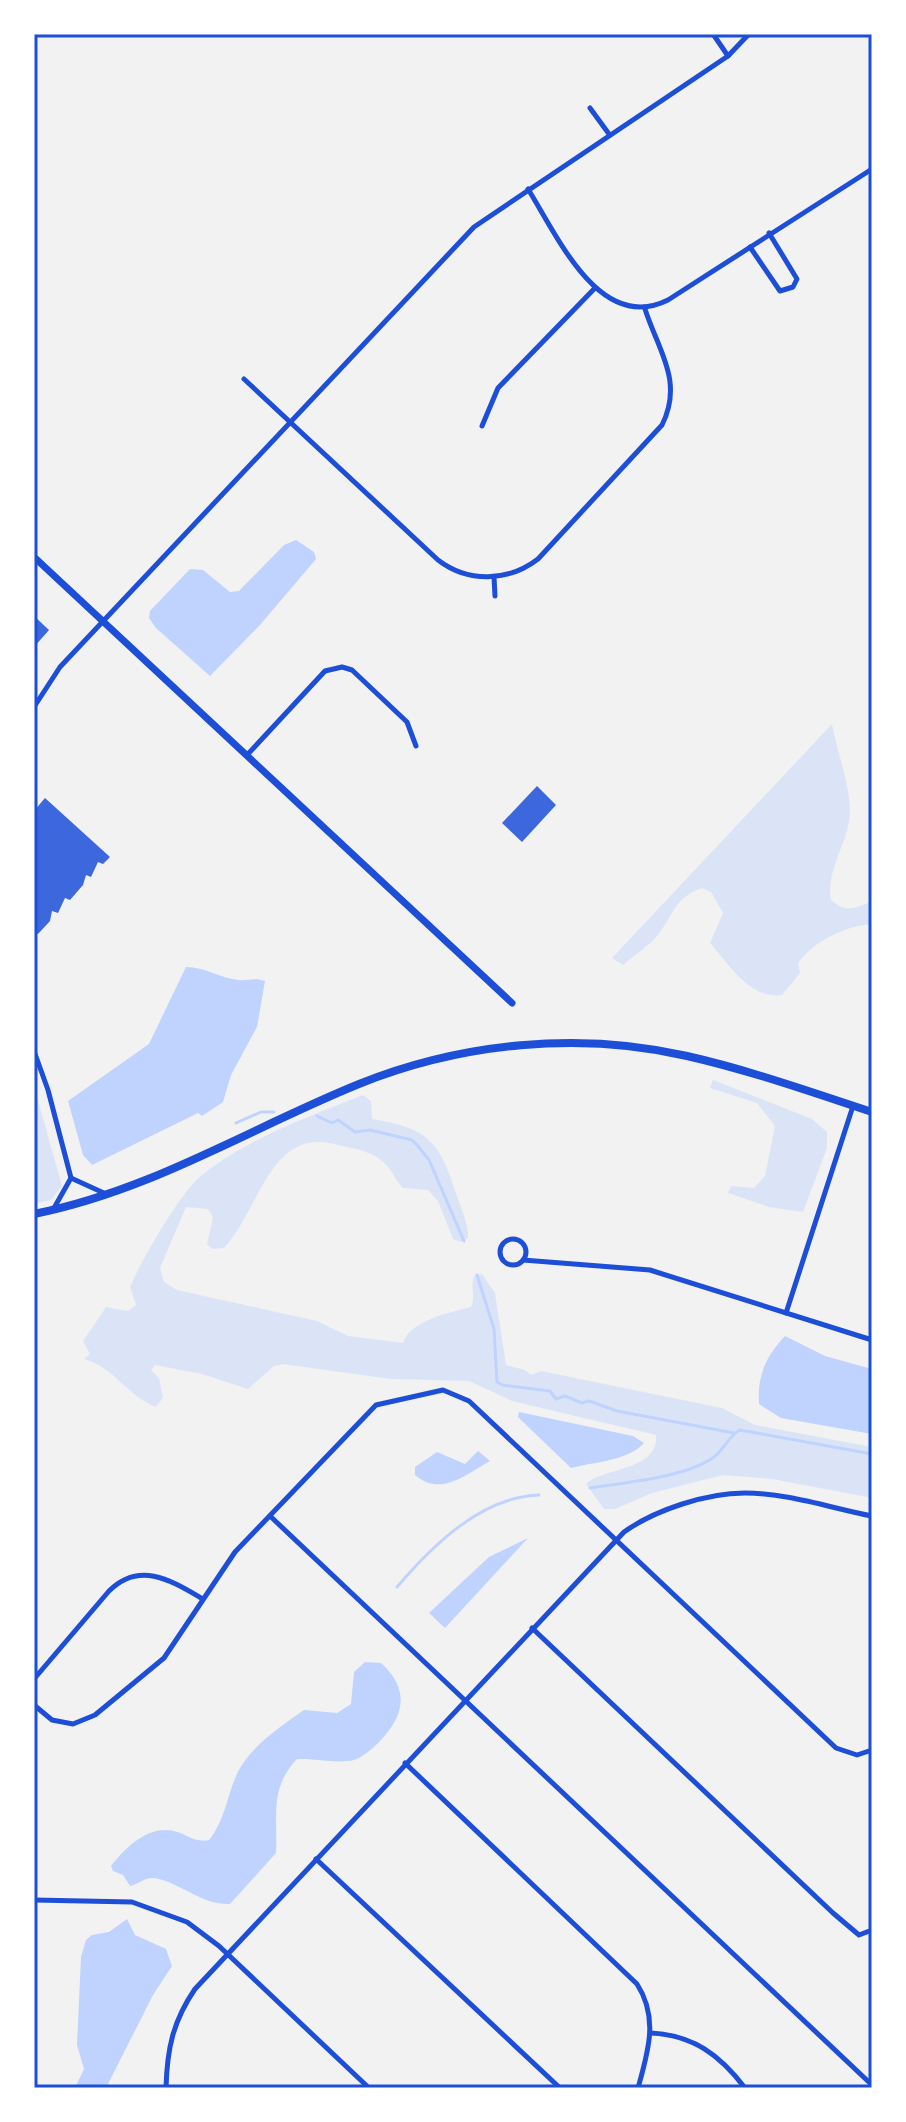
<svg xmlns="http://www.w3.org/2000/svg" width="906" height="2122" font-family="Ubuntu,sans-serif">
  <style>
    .green { fill: #dbe4f7 }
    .water { fill: #bfd3fe }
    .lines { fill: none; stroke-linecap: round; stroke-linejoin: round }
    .stream { stroke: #bfd3fe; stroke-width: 3 }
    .building { fill: #3d67dc }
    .minor { stroke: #1d4ed8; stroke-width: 5 }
    .tertiary { stroke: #1d4ed8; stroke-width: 7 }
    .primary { stroke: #1d4ed8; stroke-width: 8 }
    .neatline { fill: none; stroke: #1d4ed8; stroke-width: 3 }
  </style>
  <rect width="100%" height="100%" fill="#f2f2f2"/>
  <g class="green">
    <path d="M832,724C837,751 849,782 850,809C851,840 825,869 831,900C846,913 854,909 872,901V924C845,926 814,941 798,963L800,973L782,995C750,1000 729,964 710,943L723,913L711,892L702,888C673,899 675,913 658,935C650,945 633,956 623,965L612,958Z"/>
    <path d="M713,1080L812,1119L827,1132V1148L803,1212L769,1207L728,1193L731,1186L754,1188L765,1176L775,1126L757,1103L710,1088Z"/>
    <path d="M34,1086L62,1186L51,1200L34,1204Z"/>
    <path d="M363,1095L371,1101L372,1119C429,1128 440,1142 457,1196C461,1209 469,1224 468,1238L461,1242L453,1239L438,1201L428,1190L403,1188C397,1182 394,1175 389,1168C377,1151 353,1149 334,1144C270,1128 260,1209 224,1248L212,1249L207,1244L213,1217L208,1209L186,1207L160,1268L164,1282L177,1290L317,1321L348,1336L403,1343C409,1321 451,1312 471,1307C476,1297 470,1287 474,1276L482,1274L495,1293L506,1365L525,1370L531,1375L541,1371L722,1408L755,1425L872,1447V1498L772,1479L723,1475L652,1493L615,1509H604L586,1484C604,1467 659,1471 656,1435L512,1401L469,1381L390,1379L283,1364L274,1366L248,1389L202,1374L155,1365L151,1370L159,1378L163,1398L156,1407C127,1396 114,1367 84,1359L90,1354L83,1341L106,1307L128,1311L136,1305L130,1287C142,1259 181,1191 203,1174C249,1138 310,1116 363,1095Z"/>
  </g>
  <g class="water">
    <path d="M296,540L314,552L316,559L260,625L210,676L156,628L149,618L150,611L190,569L203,570L230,592L239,591L284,545Z"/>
    <path d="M186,967C205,967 220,978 238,980C249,981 254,977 265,981L257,1027L231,1075L223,1102L202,1116L198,1113L92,1165L83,1155L68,1101L149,1044Z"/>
    <path d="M785,1336L825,1356L872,1369V1434L781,1418L759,1404C757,1376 766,1356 785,1336Z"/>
    <path d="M519,1412L633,1436L644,1443C628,1461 593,1462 571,1468L518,1417Z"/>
    <path d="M478,1451L490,1461C465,1475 441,1497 415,1475V1467L437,1452L465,1464Z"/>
    <path d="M528,1538L445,1628L429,1613L489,1557Z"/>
    <path d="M365,1662L381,1663C410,1689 405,1716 379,1742C372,1749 363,1757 354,1760C338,1764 314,1758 297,1759C269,1789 278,1815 276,1853L230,1904C203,1905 183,1885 159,1879C146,1875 140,1884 130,1886L123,1875L113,1871L111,1866C126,1847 148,1825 174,1831C187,1834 194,1843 209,1840C224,1822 227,1797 236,1776C248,1748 280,1727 304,1710L337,1713L351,1704L354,1672Z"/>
    <path d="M127,1919L135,1935L166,1949L172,1966L153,1995L106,2088H75L84,2069L77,2045L81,1957L86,1940L92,1935L109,1932Z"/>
  </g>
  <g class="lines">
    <g class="stream">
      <path d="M317,1116L332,1123L338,1120L355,1132L370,1130L412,1140L417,1145L429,1160L464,1241"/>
      <path d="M236,1123L261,1112H274"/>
      <path d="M477,1275L494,1329L497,1382L503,1385L550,1391L556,1399L565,1396L582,1403L589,1401L617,1411L734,1433"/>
      <path d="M590,1488C625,1482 685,1478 714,1457C725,1449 729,1435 740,1430L872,1454"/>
      <path d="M397,1587C432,1546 481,1497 539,1495"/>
    </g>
  </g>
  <g class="building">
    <path d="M34,616L49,630L34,647Z"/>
    <path d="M537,786L556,805L522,842L502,823Z"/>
    <path d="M45,798L110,857L103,864L98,862L91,877L86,875L83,885L70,900L65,898L58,913L52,911L50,921L38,934L34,932V811Z"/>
  </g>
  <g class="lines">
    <g class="minor">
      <path d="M713,34L728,56"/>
      <path d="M590,108L609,134"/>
      <path d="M528,189C558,237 600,334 668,300L872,169"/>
      <path d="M750,247L780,291L793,287L797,279L769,233"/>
      <path d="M244,379L438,560C468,583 508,582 538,559L662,425C684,381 658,350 645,309"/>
      <path d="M482,426L498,388L595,288"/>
      <path d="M494,577L495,596"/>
      <path d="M34,707L60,667L474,227L728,56L749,34"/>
      <path d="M247,755L325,671L342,667L352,670L407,722L416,746"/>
      <path d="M34,1051L48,1090L71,1178L54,1208"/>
      <path d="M71,1178L106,1194"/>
      <circle cx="513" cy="1252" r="13"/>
      <path d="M523,1260L650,1270L872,1340"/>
      <path d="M786,1313L853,1106"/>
      <path d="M270,1516L872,2085"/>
      <path d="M532,1628L833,1913L859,1935L872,1930"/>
      <path d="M34,1679L109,1591C140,1560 172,1581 203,1599"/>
      <path d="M34,1705L52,1720L73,1724L95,1715L164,1658L235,1552L376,1405L443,1390L469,1401L836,1748L857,1755L872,1750"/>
      <path d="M405,1763L637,1984C659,2018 648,2052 638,2088"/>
      <path d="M316,1859L560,2088"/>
      <path d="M34,1900L132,1902L187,1922L219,1946L369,2088"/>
      <path d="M651,2033C693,2035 720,2055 745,2088"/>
      <path d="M166,2088C167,2049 173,2021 195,1989L624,1532C655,1510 706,1493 745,1493C787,1493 831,1508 872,1516"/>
    </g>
    <path class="tertiary" d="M34,557L512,1003"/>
    <path class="primary" d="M34,1214C153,1190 248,1129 359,1084C461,1043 579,1031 687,1056C749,1070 811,1092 872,1112"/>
  </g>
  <rect width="906" height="2122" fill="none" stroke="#ffffff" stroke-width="72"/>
  <rect x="36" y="36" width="834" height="2050" class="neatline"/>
</svg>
